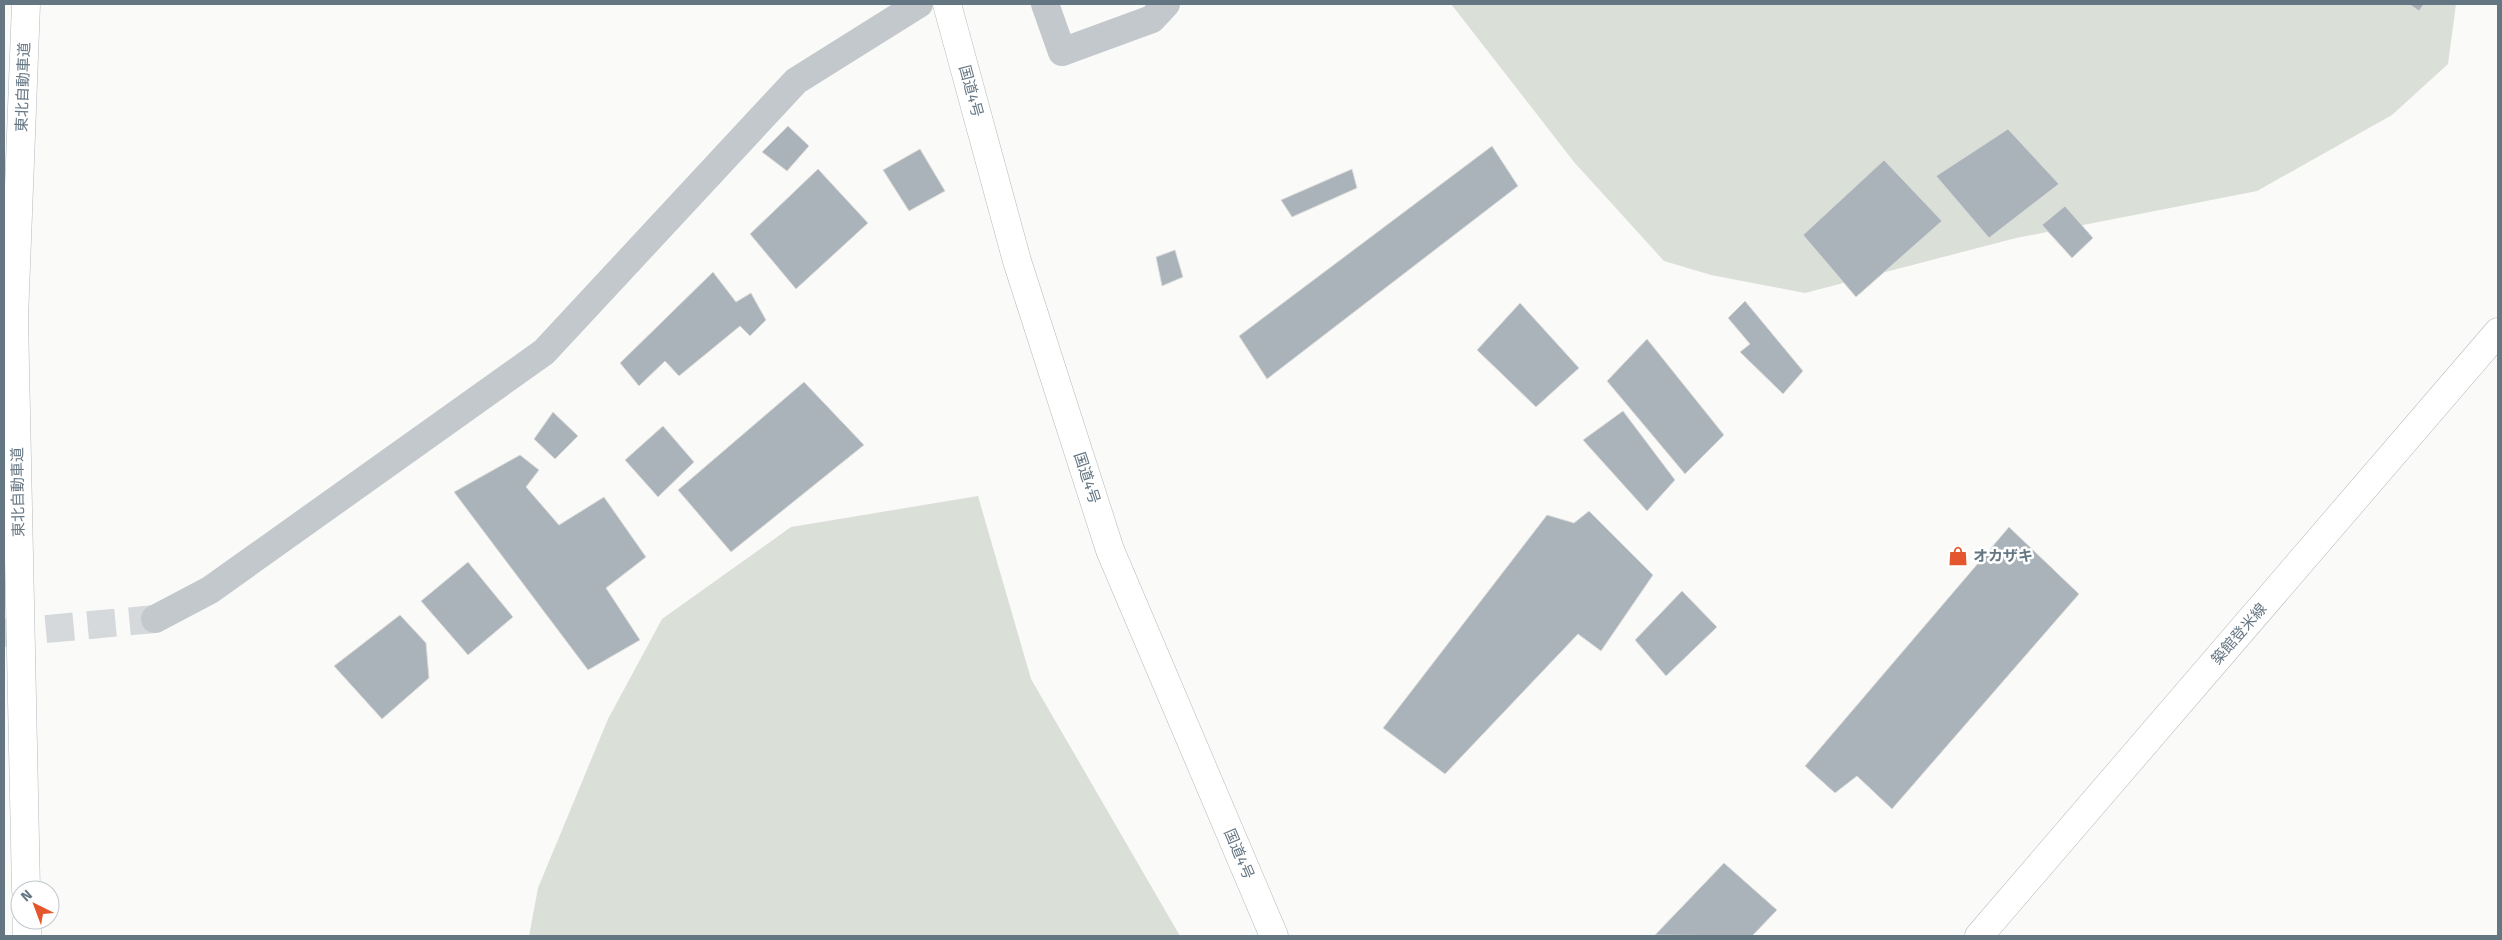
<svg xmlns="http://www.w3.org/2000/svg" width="2502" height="940" font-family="'Fira Sans','Noto Sans JP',sans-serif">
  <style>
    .green { fill: #dadfd7 }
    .building { fill: #aab3b9; stroke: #dcdcda }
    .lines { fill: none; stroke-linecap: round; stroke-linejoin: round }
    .minor-tunnel { stroke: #d5d9db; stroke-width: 28; stroke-dasharray: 28 14; stroke-linecap: butt }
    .major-casing { stroke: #b5babe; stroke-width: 29 }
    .highway-casing { stroke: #b4b9bd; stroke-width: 29 }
    .minor { stroke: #c3c8cc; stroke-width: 28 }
    .major { stroke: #fff; stroke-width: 28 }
    .highway { stroke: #fff; stroke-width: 28 }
    .labels { text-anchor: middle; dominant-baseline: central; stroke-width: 5; stroke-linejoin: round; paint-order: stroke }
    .street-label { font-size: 15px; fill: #657683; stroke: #fff }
    .poi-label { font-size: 15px; font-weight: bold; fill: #657683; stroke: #fff; text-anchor: start }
  </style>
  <rect width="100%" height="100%" fill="#fafaf8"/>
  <g class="green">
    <path d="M1451,4H2456L2448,64L2392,115L2257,191L2016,238L1805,293L1711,275L1664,261L1574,162Z"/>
    <path d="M978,496L1031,679L1180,936H529L538,888L608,719L662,619L791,527Z"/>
  </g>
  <g class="building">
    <path d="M2409,4H2424L2419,11Z"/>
    <path d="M788,126L809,146L787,171L762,152Z"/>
    <path d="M2008,129L2059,184L1989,238L1936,176Z"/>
    <path d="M1492,146L1518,186L1267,379L1239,336Z"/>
    <path d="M920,149L945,191L909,211L883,170Z"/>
    <path d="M1884,160L1942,221L1856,297L1803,235Z"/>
    <path d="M818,169L868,223L796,289L750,234Z"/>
    <path d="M1352,169L1357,188L1292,217L1281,200Z"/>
    <path d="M2065,206L2093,238L2072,258L2042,225Z"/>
    <path d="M1175,250L1183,277L1162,286L1156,257Z"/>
    <path d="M713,272L736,302L751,293L766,320L750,336L740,326L679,376L665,361L639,386L620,363Z"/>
    <path d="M1745,301L1803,371L1783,394L1740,352L1750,344L1728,318Z"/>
    <path d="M1520,303L1579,368L1536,407L1477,350Z"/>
    <path d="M1647,339L1724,435L1685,474L1607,381Z"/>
    <path d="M804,382L864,445L731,552L678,490Z"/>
    <path d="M1623,411L1675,480L1647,511L1583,440Z"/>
    <path d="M553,412L578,436L555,459L534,439Z"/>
    <path d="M663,426L694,462L658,497L625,460Z"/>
    <path d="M520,455L539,470L526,487L559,525L604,497L646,557L606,588L640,640L588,670L454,492Z"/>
    <path d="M1589,511L1653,575L1601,651L1578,634L1445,774L1383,728L1547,515L1574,523Z"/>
    <path d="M2009,527L2079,594L1892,809L1857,776L1835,793L1805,766Z"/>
    <path d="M468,562L513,617L468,655L421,601Z"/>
    <path d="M1682,591L1717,627L1666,676L1635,640Z"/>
    <path d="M400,615L426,643L429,678L382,719L334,666Z"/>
    <path d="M1724,863L1777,910L1752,936L1655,935Z"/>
  </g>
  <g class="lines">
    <path class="minor-tunnel" d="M4,633L155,619"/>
    <defs>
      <path id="major" d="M1979,936L2498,332"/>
      <g id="highway">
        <path d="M26,4L14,318L26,890"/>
        <path d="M947,4L1017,261L1110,550L1274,936"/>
        <path d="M27,920V936"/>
      </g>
    </defs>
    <use href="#major" class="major-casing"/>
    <use href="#highway" class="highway-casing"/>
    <g class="minor">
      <path d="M1045,4L1062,52L1152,19L1166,4"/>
      <path d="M155,619L210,590L544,352L796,81L919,4"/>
    </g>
    <use href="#major" class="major"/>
    <use href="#highway" class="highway"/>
  </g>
  <defs>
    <symbol id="shop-bare" viewBox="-9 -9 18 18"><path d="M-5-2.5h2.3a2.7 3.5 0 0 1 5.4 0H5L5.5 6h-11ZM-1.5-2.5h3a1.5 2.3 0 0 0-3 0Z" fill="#e4572e" stroke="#fff" stroke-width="2.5" paint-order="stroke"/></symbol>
  </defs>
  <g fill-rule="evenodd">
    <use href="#shop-bare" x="1944" y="542" width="28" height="28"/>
  </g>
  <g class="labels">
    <g class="street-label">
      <text transform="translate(23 87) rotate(-88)">東北自動車道</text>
      <text transform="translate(971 91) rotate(75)">国道4号</text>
      <text transform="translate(1087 478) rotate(72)">国道4号</text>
      <text transform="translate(18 492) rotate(-91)">東北自動車道</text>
      <text transform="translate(2239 634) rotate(-49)">築館登米線</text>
      <text transform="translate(1239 854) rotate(67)">国道4号</text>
    </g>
    <g class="poi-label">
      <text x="1973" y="556">オカザキ</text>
    </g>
  </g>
  <rect width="2502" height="940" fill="none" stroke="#657683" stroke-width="10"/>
  <g transform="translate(35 905) rotate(318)"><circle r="24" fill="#ffffff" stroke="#c1c8cd"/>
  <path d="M0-4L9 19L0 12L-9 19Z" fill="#e4572e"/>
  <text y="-8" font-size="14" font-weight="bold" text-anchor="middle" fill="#657683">N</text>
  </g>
</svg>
